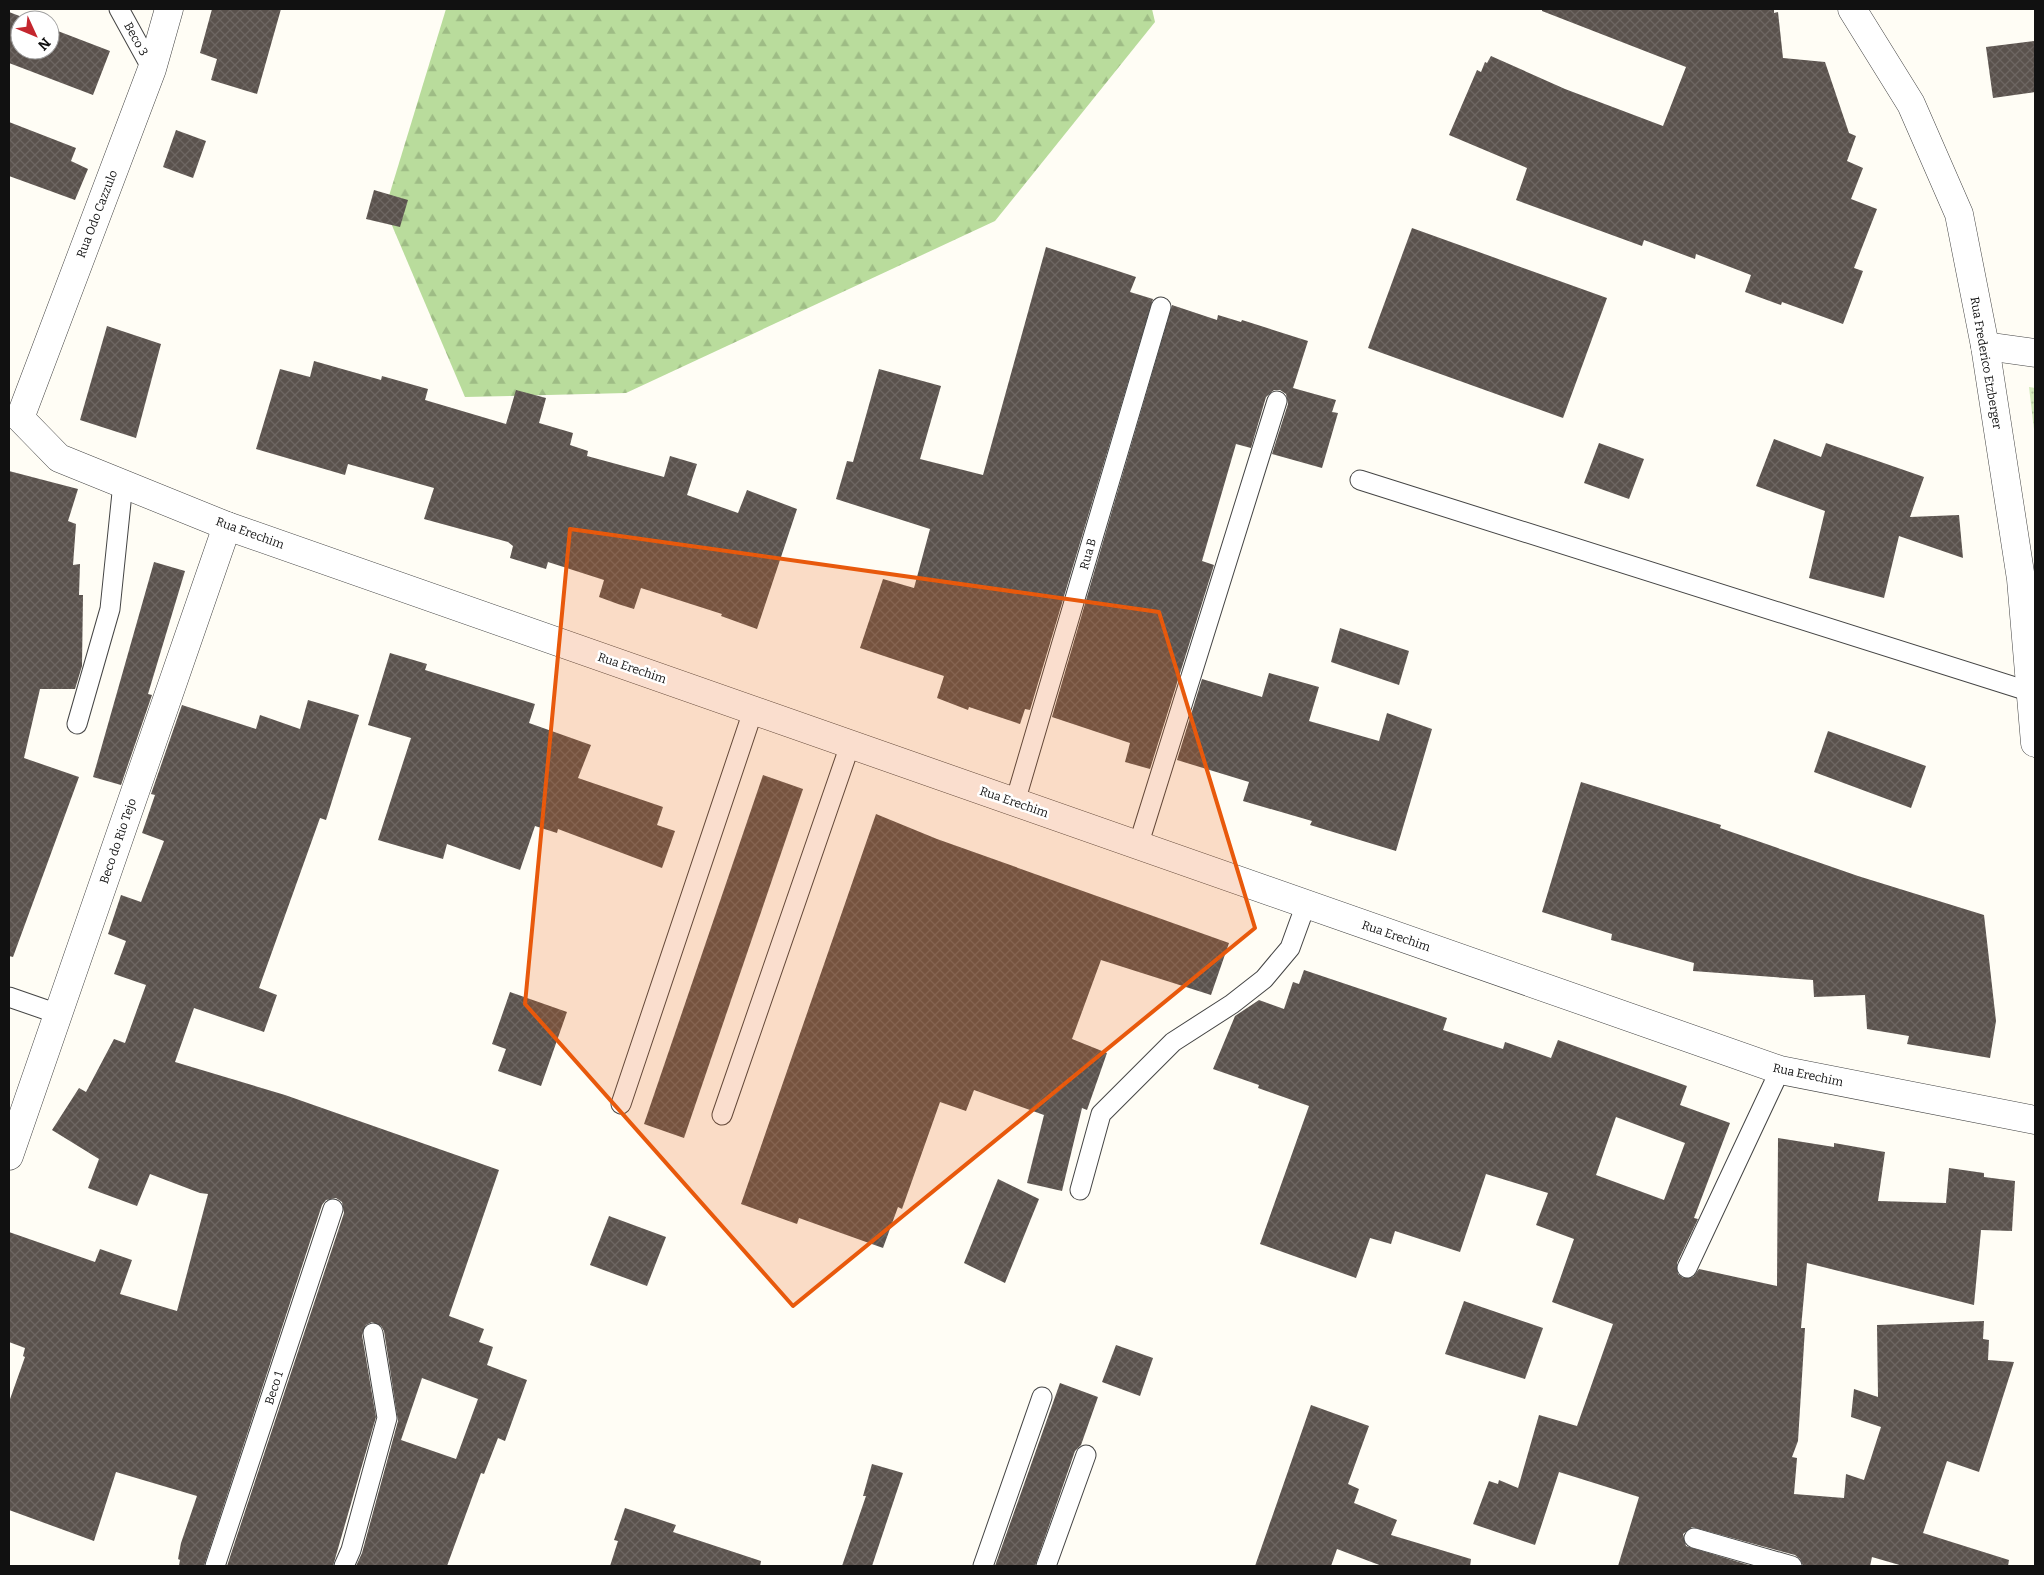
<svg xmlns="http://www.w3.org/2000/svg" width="2044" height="1575" font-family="Bitter,serif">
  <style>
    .green { fill: url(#green-dots) }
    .forest { fill: url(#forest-firs) }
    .building { fill: url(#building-cross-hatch); fill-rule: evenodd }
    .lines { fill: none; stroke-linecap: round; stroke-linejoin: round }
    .service-casing { stroke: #444; stroke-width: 21 }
    .minor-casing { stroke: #444; stroke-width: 29 }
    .service { stroke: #fff; stroke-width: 19 }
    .minor { stroke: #fff; stroke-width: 28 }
    .marked { fill: #e8590c; fill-opacity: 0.2; stroke: #e8590c; stroke-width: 4; stroke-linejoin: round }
    .labels { text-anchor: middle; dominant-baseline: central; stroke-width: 5; stroke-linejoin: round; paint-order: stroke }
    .street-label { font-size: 12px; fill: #111; stroke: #fff }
  </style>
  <defs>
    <pattern id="green-dots" width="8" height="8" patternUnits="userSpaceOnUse" patternTransform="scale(1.25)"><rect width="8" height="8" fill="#d5ebbd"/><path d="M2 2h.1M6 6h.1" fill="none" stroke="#b6c8a1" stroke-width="1.8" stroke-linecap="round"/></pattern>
    <pattern id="forest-firs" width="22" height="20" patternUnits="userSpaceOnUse" patternTransform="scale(1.25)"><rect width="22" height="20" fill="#b9dc9c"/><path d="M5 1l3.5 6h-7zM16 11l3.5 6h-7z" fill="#9ebc85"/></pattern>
    <pattern id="building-cross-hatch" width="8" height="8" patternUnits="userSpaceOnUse" patternTransform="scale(1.25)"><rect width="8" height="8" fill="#5a524d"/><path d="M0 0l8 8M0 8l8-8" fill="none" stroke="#6d6662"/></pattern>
  </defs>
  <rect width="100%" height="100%" fill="#fffdf5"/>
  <path class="green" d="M2029,387L2035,388V438Z"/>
  <path class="forest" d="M446,9H1152L1155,22L995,221L626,393L465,397L385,209Z"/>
  <g class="building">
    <path d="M212,9H281L257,94L211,80L217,59L200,53Z"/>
    <path d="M1542,9H1774V13L1778,12L1783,58L1825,62L1849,133L1856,136L1847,161L1863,168L1851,199L1877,209L1854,268L1863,271L1843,324L1782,302L1781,305L1745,292L1751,275L1696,254L1695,259L1644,240L1642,246L1516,200L1527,168L1449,135L1477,70L1481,72L1485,62L1487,63L1491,56L1565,89L1663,126L1686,67L1542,11Z"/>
    <path d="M9,12L30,20H20V50H50V28L110,51L93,95L9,63Z"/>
    <path d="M2035,41V92L1993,98L1986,47Z"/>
    <path d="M9,122L76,148L71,161L88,169L75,200L9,176Z"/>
    <path d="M176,130L206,141L193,178L163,167Z"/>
    <path d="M374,190L408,200L400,227L366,219Z"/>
    <path d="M1412,228L1607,298L1563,418L1368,348Z"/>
    <path d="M1046,247L1136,277L1130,292L1153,299L1030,710L1025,709L1020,724L969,707L968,710L937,698L944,676L860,648L883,579L914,588L930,529L836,499L847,461L853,462L879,369L941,386L920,459L983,475Z"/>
    <path d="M1172,305L1217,320L1218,315L1241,322L1242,320L1308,341L1293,388L1336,400L1332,412L1338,413L1322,468L1272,454L1288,404L1286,394L1280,390H1274L1266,397L1251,448L1236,444L1202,561L1214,565L1150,769L1125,762L1130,743L1052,717Z"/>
    <path d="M107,326L161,344L136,438L80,420Z"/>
    <path d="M314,361L381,380L382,376L428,389L425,400L506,424L516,390L546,398L539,423L573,433L570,445L588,451L587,456L664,477L670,456L697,464L687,495L738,513L747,490L797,509L757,629L721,616L722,614L641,588L634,609L618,604L599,597L604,580L548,562L546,569L510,558L513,546L508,542L424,519L434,488L348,464L345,475L256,449L280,369L310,377Z"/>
    <path d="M1774,439L1821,457L1826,443L1924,477L1910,517L1959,515L1963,558L1899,536L1884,598L1809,578L1825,511L1756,486Z"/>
    <path d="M1599,443L1644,459L1629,499L1584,483Z"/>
    <path d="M9,471L78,489L68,521L76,524L73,565L80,564L79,595H83L82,666L75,689H40L24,758L79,777L13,957L9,956Z"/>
    <path d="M154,562L185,571L148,694L152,695L121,785L93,777Z"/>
    <path d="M1340,628L1409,651L1399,685L1331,662Z"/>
    <path d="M390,653L427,664L425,670L535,704L529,723L591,745L578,778L663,807L657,825L675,831L662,868L558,829L557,833L535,826L520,870L447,844L443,859L378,840L411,738L368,725Z"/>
    <path d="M1269,673L1319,687L1309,721L1379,741L1387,713L1432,729L1396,851L1310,825L1312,821L1243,801L1249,782L1177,760L1202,679L1262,697Z"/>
    <path d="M308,700L359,715L326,820L320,818L259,988L277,995L264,1032L194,1008L175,1062L285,1095L499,1170L449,1316L484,1329L479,1342L493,1347L487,1365L527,1380L505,1441L498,1438L484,1474L481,1473L447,1566H356L362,1553L398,1421L384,1331L381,1326L372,1322L366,1325L362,1335L376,1417L333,1566H227L344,1213L342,1202L336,1198L326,1200L322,1205L204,1566H179L180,1560L178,1559L181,1543L197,1496L116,1472L94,1541L9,1510V1402L25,1357L23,1356L25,1348L9,1342V1232L95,1262L100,1249L132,1260L120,1294L177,1311L208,1194L200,1193L150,1174L137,1206L88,1188L99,1159L52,1130L79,1088L86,1092L114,1039L125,1043L146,985L114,974L126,941L108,934L121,895L141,902L164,841L142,833L155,795L151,794L182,705L256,729L260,715L300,729ZM422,1378L478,1399L456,1459L401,1440Z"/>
    <path d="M1828,731L1926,766L1911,808L1814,772Z"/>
    <path d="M763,775L803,789L684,1138L644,1124Z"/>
    <path d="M1581,782L1721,825L1720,828L1858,876L1984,915L1996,1021L1990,1058L1907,1044L1909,1036L1867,1029L1865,995L1814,997L1813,980L1693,971L1694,963L1611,940L1612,934L1542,912Z"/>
    <path d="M876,814L937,839L1229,943L1211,995L1101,960L1072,1039L1107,1053L1087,1110L1082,1108L1062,1191L1027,1183L1044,1115L974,1090L966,1111L940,1102L902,1209L898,1207L883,1248L799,1218L797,1224L741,1204Z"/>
    <path d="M1304,970L1447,1018L1443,1030L1503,1049L1505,1042L1551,1058L1558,1040L1687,1086L1680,1105L1730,1123L1694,1218L1698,1219L1677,1263L1678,1274L1683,1278L1693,1277L1699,1269L1777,1286L1778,1138L1834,1147V1143L1885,1152L1878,1201L1946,1203L1949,1168L1984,1173V1177L2015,1181L2012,1231L1981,1230L1974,1305L1807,1263L1801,1328H1805L1798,1441L1792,1457L1797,1458L1794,1494L1844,1498L1846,1474L1864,1480L1881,1427L1851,1417L1854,1389L1878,1397L1877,1325L1984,1321L1983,1339L1989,1340L1988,1360L2014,1362L1979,1472L1947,1461L1923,1533L2009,1560L2008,1566H1903L1872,1557L1870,1566H1803L1800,1559L1795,1555L1692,1527L1683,1534L1686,1546L1752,1566H1618L1639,1497L1559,1472L1535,1545L1473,1524L1489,1481L1498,1484L1499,1480L1518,1488L1539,1415L1577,1426L1613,1324L1552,1302L1574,1239L1536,1225L1548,1193L1486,1174L1460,1252L1395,1231L1391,1244L1370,1238L1356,1278L1260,1244L1309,1106L1258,1088L1259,1085L1213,1069L1235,1016L1259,1000L1284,1009L1293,982L1299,984ZM1616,1117L1685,1143L1664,1200L1596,1175Z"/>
    <path d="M510,992L567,1012L541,1086L498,1071L506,1049L492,1044Z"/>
    <path d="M998,1179L1039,1199L1005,1283L964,1263Z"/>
    <path d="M609,1216L666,1237L647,1286L590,1265Z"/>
    <path d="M1464,1301L1543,1328L1525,1379L1445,1354Z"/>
    <path d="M1116,1345L1153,1358L1140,1396L1102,1382Z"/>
    <path d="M1060,1383L1098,1397L1081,1445L1075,1451L1035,1566H995Z"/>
    <path d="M1311,1405L1369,1426L1348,1484L1359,1489L1354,1503L1397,1520L1391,1535L1471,1559L1470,1566H1382L1337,1549L1331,1566H1255Z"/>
    <path d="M872,1464L903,1473L872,1566H842L866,1496H863Z"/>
    <path d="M625,1508L676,1525L673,1532L761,1561L760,1566H610L618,1541L614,1540Z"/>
  </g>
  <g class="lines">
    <defs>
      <g id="service">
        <path d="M119,9L152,69"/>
        <path d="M1360,480L2031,692"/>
        <path d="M77,724L110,609L123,483"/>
        <path d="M1015,802L1161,307"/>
        <path d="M1138,846L1277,401"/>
        <path d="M9,997L58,1014"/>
        <path d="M621,1104L753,711"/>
        <path d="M722,1115L850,745"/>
        <path d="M1080,1190L1101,1114L1173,1042L1232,1004L1264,979L1290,948L1306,904"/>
        <path d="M1687,1268L1780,1070"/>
        <path d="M1694,1538L1792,1566"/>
        <path d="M215,1566L333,1209"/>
        <path d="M344,1566L351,1550L387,1418L373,1333"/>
        <path d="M983,1566L1042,1397"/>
        <path d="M1046,1566L1086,1455"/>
      </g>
      <g id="minor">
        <path d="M169,9L152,69L20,418L59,458L227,526L1780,1070L2035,1120"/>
        <path d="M1852,9L1911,104L1959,214L1985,346L2021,579L2035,743"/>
        <path d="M1985,346L2035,353"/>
        <path d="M9,1156L227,526"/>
      </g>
    </defs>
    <use href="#service" class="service-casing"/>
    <use href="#minor" class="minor-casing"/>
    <use href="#service" class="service"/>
    <use href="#minor" class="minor"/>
  </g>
  <path class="marked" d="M570,529L1159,612L1255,928L793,1306L525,1004Z"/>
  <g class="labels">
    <g class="street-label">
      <text transform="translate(136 39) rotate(61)">Beco 3</text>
      <text transform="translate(97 214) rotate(-69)">Rua Odo Cazzulo</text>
      <text transform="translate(1986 363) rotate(80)">Rua Frederico Etzberger</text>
      <text transform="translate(250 533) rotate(20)">Rua Erechim</text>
      <text transform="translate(1088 554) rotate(-74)">Rua B</text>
      <text transform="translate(632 668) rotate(19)">Rua Erechim</text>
      <text transform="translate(1014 802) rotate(19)">Rua Erechim</text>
      <text transform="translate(118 841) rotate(-71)">Beco do Rio Tejo</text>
      <text transform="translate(1396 936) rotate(19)">Rua Erechim</text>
      <text transform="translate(1808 1075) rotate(12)">Rua Erechim</text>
      <text transform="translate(274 1388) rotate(-72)">Beco 1</text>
    </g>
  </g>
  <rect width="2044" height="1575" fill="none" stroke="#111111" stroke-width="20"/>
  <g transform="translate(35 35) rotate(134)"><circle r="24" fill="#ffffff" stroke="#a0a0a0"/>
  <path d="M0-4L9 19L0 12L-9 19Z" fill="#c4262e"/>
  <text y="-8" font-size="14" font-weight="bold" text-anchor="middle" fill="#111111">N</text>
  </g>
</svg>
